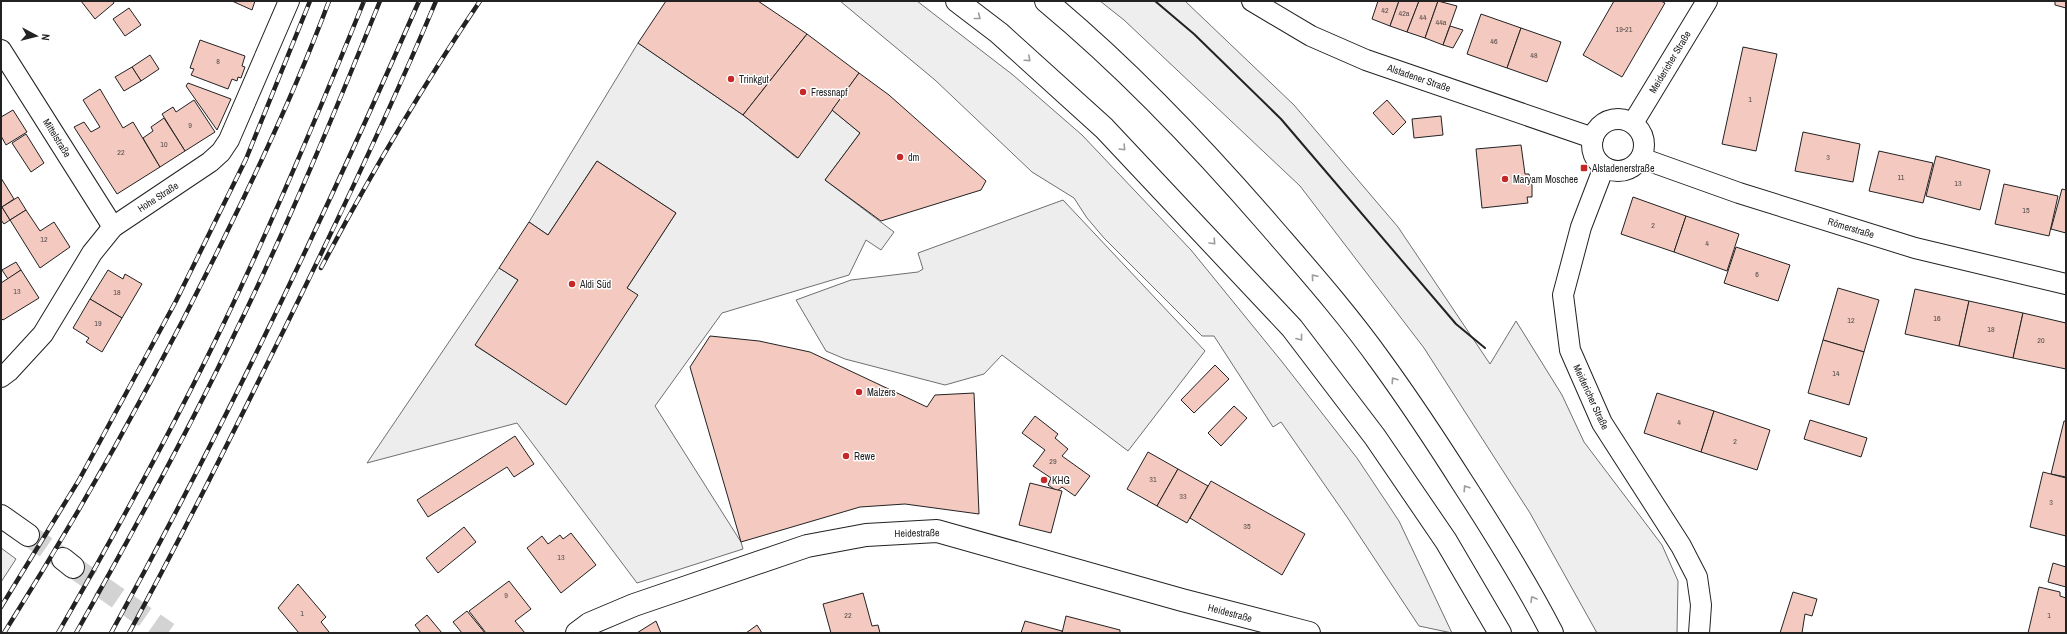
<svg xmlns="http://www.w3.org/2000/svg" width="2067" height="634" font-family="'Archivo Narrow',sans-serif">
  <style>
    .green { fill: #eee; stroke: #6f6f6f }
    .parking { fill: #ededed; stroke: #6f6f6f }
    .building { fill: #f3c9c0; stroke: #222 }
    .lines { fill: none; stroke-linecap: round; stroke-linejoin: round }
    .tertiary-tunnel { stroke: #d3d3d3; stroke-width: 22; stroke-dasharray: 22 11; stroke-linecap: butt }
    .minor-casing { stroke: #222; stroke-width: 22 }
    .tertiary-casing { stroke: #222; stroke-width: 24 }
    .motorway-casing { stroke: #222; stroke-width: 24 }
    .minor { stroke: #fff; stroke-width: 20 }
    .tertiary { stroke: #fff; stroke-width: 22 }
    .motorway { stroke: #fff; stroke-width: 22 }
    .rail-casing { stroke: #222; stroke-width: 4.5 }
    .rail { stroke: #fff; stroke-width: 3; stroke-dasharray: 9; stroke-linecap: butt }
    .wall { stroke: #222; stroke-width: 2 }
    .oneway { stroke: #9c9c9c }
    .poi-dot { fill: #c62828; stroke: #fff; stroke-width: 1.5 }
    .labels { text-anchor: middle; dominant-baseline: central; stroke-width: 3; stroke-linejoin: round; paint-order: stroke }
    .number-label { font-size: 8px; fill: #564c4a }
    .street-label { font-size: 10px; fill: #222; stroke: #fff }
    .poi-label { font-size: 10px; fill: #222; stroke: #fff; text-anchor: start }
  </style>
  <rect width="100%" height="100%" fill="#fff"/>
  <g class="green">
    <path d="M840,1H917L1013,75L1082,135L1191,250L1283,363L1357,458L1399,521L1452,633L1419,626L1347,517L1281,422L1273,427L1214,336H1202L1104,238L1087,218L1074,198L1032,172L935,80Z"/>
    <path d="M1100,1H1185L1294,105L1398,227L1490,364L1516,321L1562,395L1584,442L1662,545L1678,581L1677,633H1597L1530,513L1424,348L1300,186L1124,20Z"/>
    <path d="M1,548L16,559L1,582Z"/>
  </g>
  <g class="parking">
    <path d="M638,43L743,115L797,158L832,110L860,133L825,180L894,232L881,250L866,240L849,275L722,313L655,406L741,542L743,549L637,583L517,423L367,463L499,268L518,280L476,346L566,404L627,288L676,213L597,161L548,235L529,222Z"/>
    <path d="M1063,200L1205,351L1128,451L1002,355L984,374L945,385L845,359L826,351L796,300L851,280L918,272L923,269L918,253Z"/>
  </g>
  <g class="building">
    <path d="M81,1H113L114,3L95,19Z"/>
    <path d="M232,1H255L252,10Z"/>
    <path d="M666,1H758L807,34L743,115L638,43Z"/>
    <path d="M1378,1H1399L1390,26L1372,19Z"/>
    <path d="M1399,1H1419L1407,32L1390,26Z"/>
    <path d="M1419,1H1438L1425,38L1407,32Z"/>
    <path d="M1438,1L1457,6L1443,45L1425,38Z"/>
    <path d="M1614,1H1661L1665,3L1622,77L1583,55Z"/>
    <path d="M2055,1H2066V8L2055,5Z"/>
    <path d="M129,8L141,25L125,36L113,19Z"/>
    <path d="M1481,14L1521,28L1507,68L1467,54Z"/>
    <path d="M1450,26L1463,30L1453,48L1443,45Z"/>
    <path d="M1521,28L1561,42L1547,82L1507,68Z"/>
    <path d="M807,34L859,73L798,158L743,115Z"/>
    <path d="M200,40L245,56L242,66L245,67L241,78L238,77L237,81L232,79L228,89L191,75L194,69L190,68Z"/>
    <path d="M1743,47L1777,54L1756,151L1722,144Z"/>
    <path d="M150,55L159,69L141,81L132,67Z"/>
    <path d="M132,67L141,81L124,91L115,77Z"/>
    <path d="M859,73L889,95L986,181L981,190L881,221L825,180L860,133L832,110Z"/>
    <path d="M188,83L231,99L217,130L186,86Z"/>
    <path d="M100,89L123,128L133,122L160,167L117,194L74,127L84,122L91,132L100,127L83,100Z"/>
    <path d="M194,100L215,132L185,151L162,114L173,107L176,112Z"/>
    <path d="M1387,100L1406,122L1393,135L1373,113Z"/>
    <path d="M13,110L27,132L6,145L1,136V117Z"/>
    <path d="M1441,116L1443,135L1414,138L1412,119Z"/>
    <path d="M164,118L185,151L160,167L143,138L153,131L151,127Z"/>
    <path d="M1803,132L1860,144L1853,182L1795,171Z"/>
    <path d="M26,134L44,163L31,172L12,143Z"/>
    <path d="M1521,145L1525,174H1529L1532,185V197H1527L1528,203L1482,208L1476,149Z"/>
    <path d="M1879,151L1933,163L1923,203L1869,191Z"/>
    <path d="M1936,156L1990,170L1980,210L1926,196Z"/>
    <path d="M597,161L676,213L627,288L638,295L566,405L475,345L518,280L499,268L529,222L548,235Z"/>
    <path d="M1,178L14,199L2,207L10,220L4,224L1,220Z"/>
    <path d="M2004,184L2058,196L2049,236L1995,224Z"/>
    <path d="M2062,189L2066,190V233L2051,229Z"/>
    <path d="M18,197L26,210L10,220L2,207Z"/>
    <path d="M1633,197L1686,216L1674,252L1621,234Z"/>
    <path d="M26,210L40,231L54,222L70,247L40,268L10,220Z"/>
    <path d="M1686,216L1739,234L1727,271L1674,252Z"/>
    <path d="M1736,247L1790,265L1778,301L1724,283Z"/>
    <path d="M16,262L21,270L8,279L2,270Z"/>
    <path d="M21,270L39,298L3,320L1,318V283Z"/>
    <path d="M108,270L123,279L125,274L142,284L122,318L90,299Z"/>
    <path d="M1838,288L1879,300L1864,352L1823,340Z"/>
    <path d="M1915,289L1969,301L1959,346L1905,334Z"/>
    <path d="M90,299L122,318L102,352L86,342L89,338L73,328Z"/>
    <path d="M1969,301L2023,313L2013,358L1959,346Z"/>
    <path d="M2023,313L2066,323V369L2013,358Z"/>
    <path d="M710,336L759,341L810,352L927,407L935,395L974,393L979,514L905,504L860,507L741,542L690,367Z"/>
    <path d="M1823,340L1864,352L1849,405L1808,393Z"/>
    <path d="M1215,365L1229,379L1194,413L1181,400Z"/>
    <path d="M1657,393L1714,411L1701,452L1644,433Z"/>
    <path d="M1234,406L1247,418L1221,446L1208,433Z"/>
    <path d="M1714,411L1770,430L1757,470L1701,452Z"/>
    <path d="M1035,416L1058,434L1055,438L1068,449L1062,456L1090,476L1075,496L1062,487L1057,491L1048,485L1051,478L1033,466L1045,450L1022,433Z"/>
    <path d="M1810,420L1867,438L1861,457L1804,439Z"/>
    <path d="M2064,421H2066V477L2051,474Z"/>
    <path d="M515,436L534,464L514,477L507,467L428,517L417,500Z"/>
    <path d="M1148,452L1178,469L1157,506L1127,489Z"/>
    <path d="M1178,469L1208,486L1187,523L1157,506Z"/>
    <path d="M2043,472L2066,478V536L2030,527Z"/>
    <path d="M1211,481L1305,534L1282,575L1190,518Z"/>
    <path d="M1030,483L1062,491L1051,533L1019,525Z"/>
    <path d="M464,527L476,542L438,573L426,558Z"/>
    <path d="M571,533L596,565L561,593L527,548L542,536L548,544L560,535L563,539Z"/>
    <path d="M2053,563L2066,567V587L2048,582Z"/>
    <path d="M509,581L531,609L515,621L525,633H486L469,611Z"/>
    <path d="M298,584L326,617L321,622L329,632L328,633H299L278,608Z"/>
    <path d="M2039,587L2060,592V596L2066,598V633H2028Z"/>
    <path d="M1793,592L1817,599L1812,616L1805,614L1802,633H1780Z"/>
    <path d="M863,593L872,626L878,625L880,633H831L823,604Z"/>
    <path d="M467,611L485,633H462L453,622Z"/>
    <path d="M427,615L442,633H421L415,625Z"/>
    <path d="M1066,616L1120,630V633H1062Z"/>
    <path d="M656,621L661,633H637L640,631Z"/>
    <path d="M1025,621L1062,631V633H1021Z"/>
    <path d="M757,625L762,633H746Z"/>
  </g>
  <g class="lines">
    <g class="tertiary-tunnel">
      <path d="M28,535L63,559"/>
      <path d="M73,567L168,633"/>
    </g>
    <defs>
      <g id="minor">
        <path d="M1252,1L1311,36L1366,60L1593,138"/>
        <path d="M1,50L113,227"/>
        <circle cx="1618" cy="145" r="26"/>
        <path d="M1633,123L1707,1"/>
        <path d="M1641,158L1739,193L1915,248L2066,284"/>
        <path d="M1604,167L1581,227L1563,295L1570,350L1602,423L1681,546L1697,577L1701,605L1699,633"/>
        <path d="M1,377L9,371L43,334L92,253L113,227L210,162L221,152L229,140L289,1"/>
      </g>
      <g id="tertiary">
        <path d="M1,516L28,535"/>
        <path d="M63,559L73,567"/>
        <path d="M577,633L589,624L634,605L807,546L866,535L937,531L1182,600L1309,633"/>
      </g>
      <g id="motorway">
        <path d="M957,1L999,33L1104,128L1292,328L1375,437L1446,541L1500,633"/>
        <path d="M1046,1C1128,69 1201,146 1271,227C1309,271 1348,315 1382,363C1411,403 1438,444 1464,485C1495,533 1526,582 1552,633"/>
      </g>
    </defs>
    <use href="#minor" class="minor-casing"/>
    <use href="#tertiary" class="tertiary-casing"/>
    <use href="#motorway" class="motorway-casing"/>
    <use href="#minor" class="minor"/>
    <use href="#tertiary" class="tertiary"/>
    <use href="#motorway" class="motorway"/>
    <defs>
      <g id="rail">
        <path d="M321,268C369,177 422,87 480,1"/>
        <path d="M1,607L79,480L176,301L246,159L310,1"/>
        <path d="M4,633C86,503 161,368 228,230C265,155 300,79 329,1"/>
        <path d="M58,633C116,532 172,430 223,325C274,219 320,110 364,1"/>
        <path d="M76,633C132,534 187,434 236,331C289,223 335,112 380,1"/>
        <path d="M111,633C224,428 325,216 419,1"/>
        <path d="M129,633C180,540 227,445 274,350C331,235 386,120 436,1"/>
      </g>
    </defs>
    <use href="#rail" class="rail-casing"/>
    <use href="#rail" class="rail"/>
    <path class="wall" d="M1155,1L1194,34L1281,119L1456,324L1485,348"/>
  </g>
  <defs><path id="oneway-chevron" d="M-2-3.5L2.5 0L-2 3.5" fill="none" stroke-width="1.6" stroke-linecap="round" stroke-linejoin="round"/></defs>
  <g class="oneway">
    <use href="#oneway-chevron" transform="translate(978 17) rotate(38)"/>
    <use href="#oneway-chevron" transform="translate(1028 59) rotate(42)"/>
    <use href="#oneway-chevron" transform="translate(1123 148) rotate(46)"/>
    <use href="#oneway-chevron" transform="translate(1213 242) rotate(47)"/>
    <use href="#oneway-chevron" transform="translate(1314 277) rotate(-131)"/>
    <use href="#oneway-chevron" transform="translate(1300 338) rotate(53)"/>
    <use href="#oneway-chevron" transform="translate(1394 380) rotate(-124)"/>
    <use href="#oneway-chevron" transform="translate(1466 488) rotate(-123)"/>
    <use href="#oneway-chevron" transform="translate(1533 599) rotate(-120)"/>
  </g>
  <g class="poi-dot">
    <circle cx="731" cy="79" r="4"/>
    <circle cx="803" cy="92" r="4"/>
    <circle cx="900" cy="157" r="4"/>
    <rect x="1580" y="164" width="8" height="8" rx="2"/>
    <circle cx="1505" cy="179" r="4"/>
    <circle cx="572" cy="284" r="4"/>
    <circle cx="859" cy="392" r="4"/>
    <circle cx="846" cy="456" r="4"/>
    <circle cx="1044" cy="480" r="4"/>
  </g>
  <g class="labels">
    <g class="number-label">
      <text x="1385" y="10">42</text>
      <text x="1404" y="13">42a</text>
      <text x="1423" y="17">44</text>
      <text x="1441" y="22">44a</text>
      <text x="1624" y="29">19-21</text>
      <text x="1494" y="41">46</text>
      <text x="1534" y="55">48</text>
      <text x="218" y="61">8</text>
      <text x="1750" y="99">1</text>
      <text x="190" y="125">9</text>
      <text x="164" y="144">10</text>
      <text x="121" y="152">22</text>
      <text x="1828" y="157">3</text>
      <text x="1901" y="177">11</text>
      <text x="1958" y="183">13</text>
      <text x="2026" y="210">15</text>
      <text x="1653" y="225">2</text>
      <text x="44" y="239">12</text>
      <text x="1707" y="243">4</text>
      <text x="1757" y="274">6</text>
      <text x="17" y="291">13</text>
      <text x="117" y="292">18</text>
      <text x="1937" y="318">16</text>
      <text x="1851" y="320">12</text>
      <text x="98" y="323">19</text>
      <text x="1991" y="329">18</text>
      <text x="2041" y="340">20</text>
      <text x="1836" y="373">14</text>
      <text x="1679" y="422">4</text>
      <text x="1735" y="441">2</text>
      <text x="1053" y="461">29</text>
      <text x="1153" y="479">31</text>
      <text x="1183" y="496">33</text>
      <text x="2051" y="502">3</text>
      <text x="1247" y="526">35</text>
      <text x="561" y="557">13</text>
      <text x="506" y="595">9</text>
      <text x="302" y="613">1</text>
      <text x="848" y="615">22</text>
      <text x="2049" y="615">1</text>
    </g>
    <g class="street-label">
      <text transform="translate(1670 62) rotate(-59)">Meidericher Straße</text>
      <text transform="translate(1419 78) rotate(19)">Alstadener Straße</text>
      <text transform="translate(57 138) rotate(58)">Mittelstraße</text>
      <text transform="translate(158 197) rotate(-33)">Hohe Straße</text>
      <text transform="translate(1851 228) rotate(17)">Römerstraße</text>
      <text transform="translate(1591 397) rotate(65)">Meidericher Straße</text>
      <text transform="translate(917 533) rotate(-1)">Heidestraße</text>
      <text transform="translate(1230 613) rotate(15)">Heidestraße</text>
    </g>
    <g class="poi-label">
      <text x="739" y="79">Trinkgut</text>
      <text x="811" y="92">Fressnapf</text>
      <text x="908" y="157">dm</text>
      <text x="1592" y="168">Alstadenerstraße</text>
      <text x="1513" y="179">Maryam Moschee</text>
      <text x="580" y="284">Aldi Süd</text>
      <text x="867" y="392">Malzers</text>
      <text x="854" y="456">Rewe</text>
      <text x="1052" y="480">KHG</text>
    </g>
  </g>
  <rect width="2067" height="634" fill="none" stroke="#222222" stroke-width="4"/>
  <g transform="translate(36 36) rotate(97)" stroke="#ffffff" stroke-width="3" paint-order="stroke">
  <path d="M0-3L7 15L0 10L-7 15Z" fill="#222222"/>
  <text y="-6" font-size="11" font-weight="bold" text-anchor="middle" fill="#222222">N</text>
  </g>
</svg>
